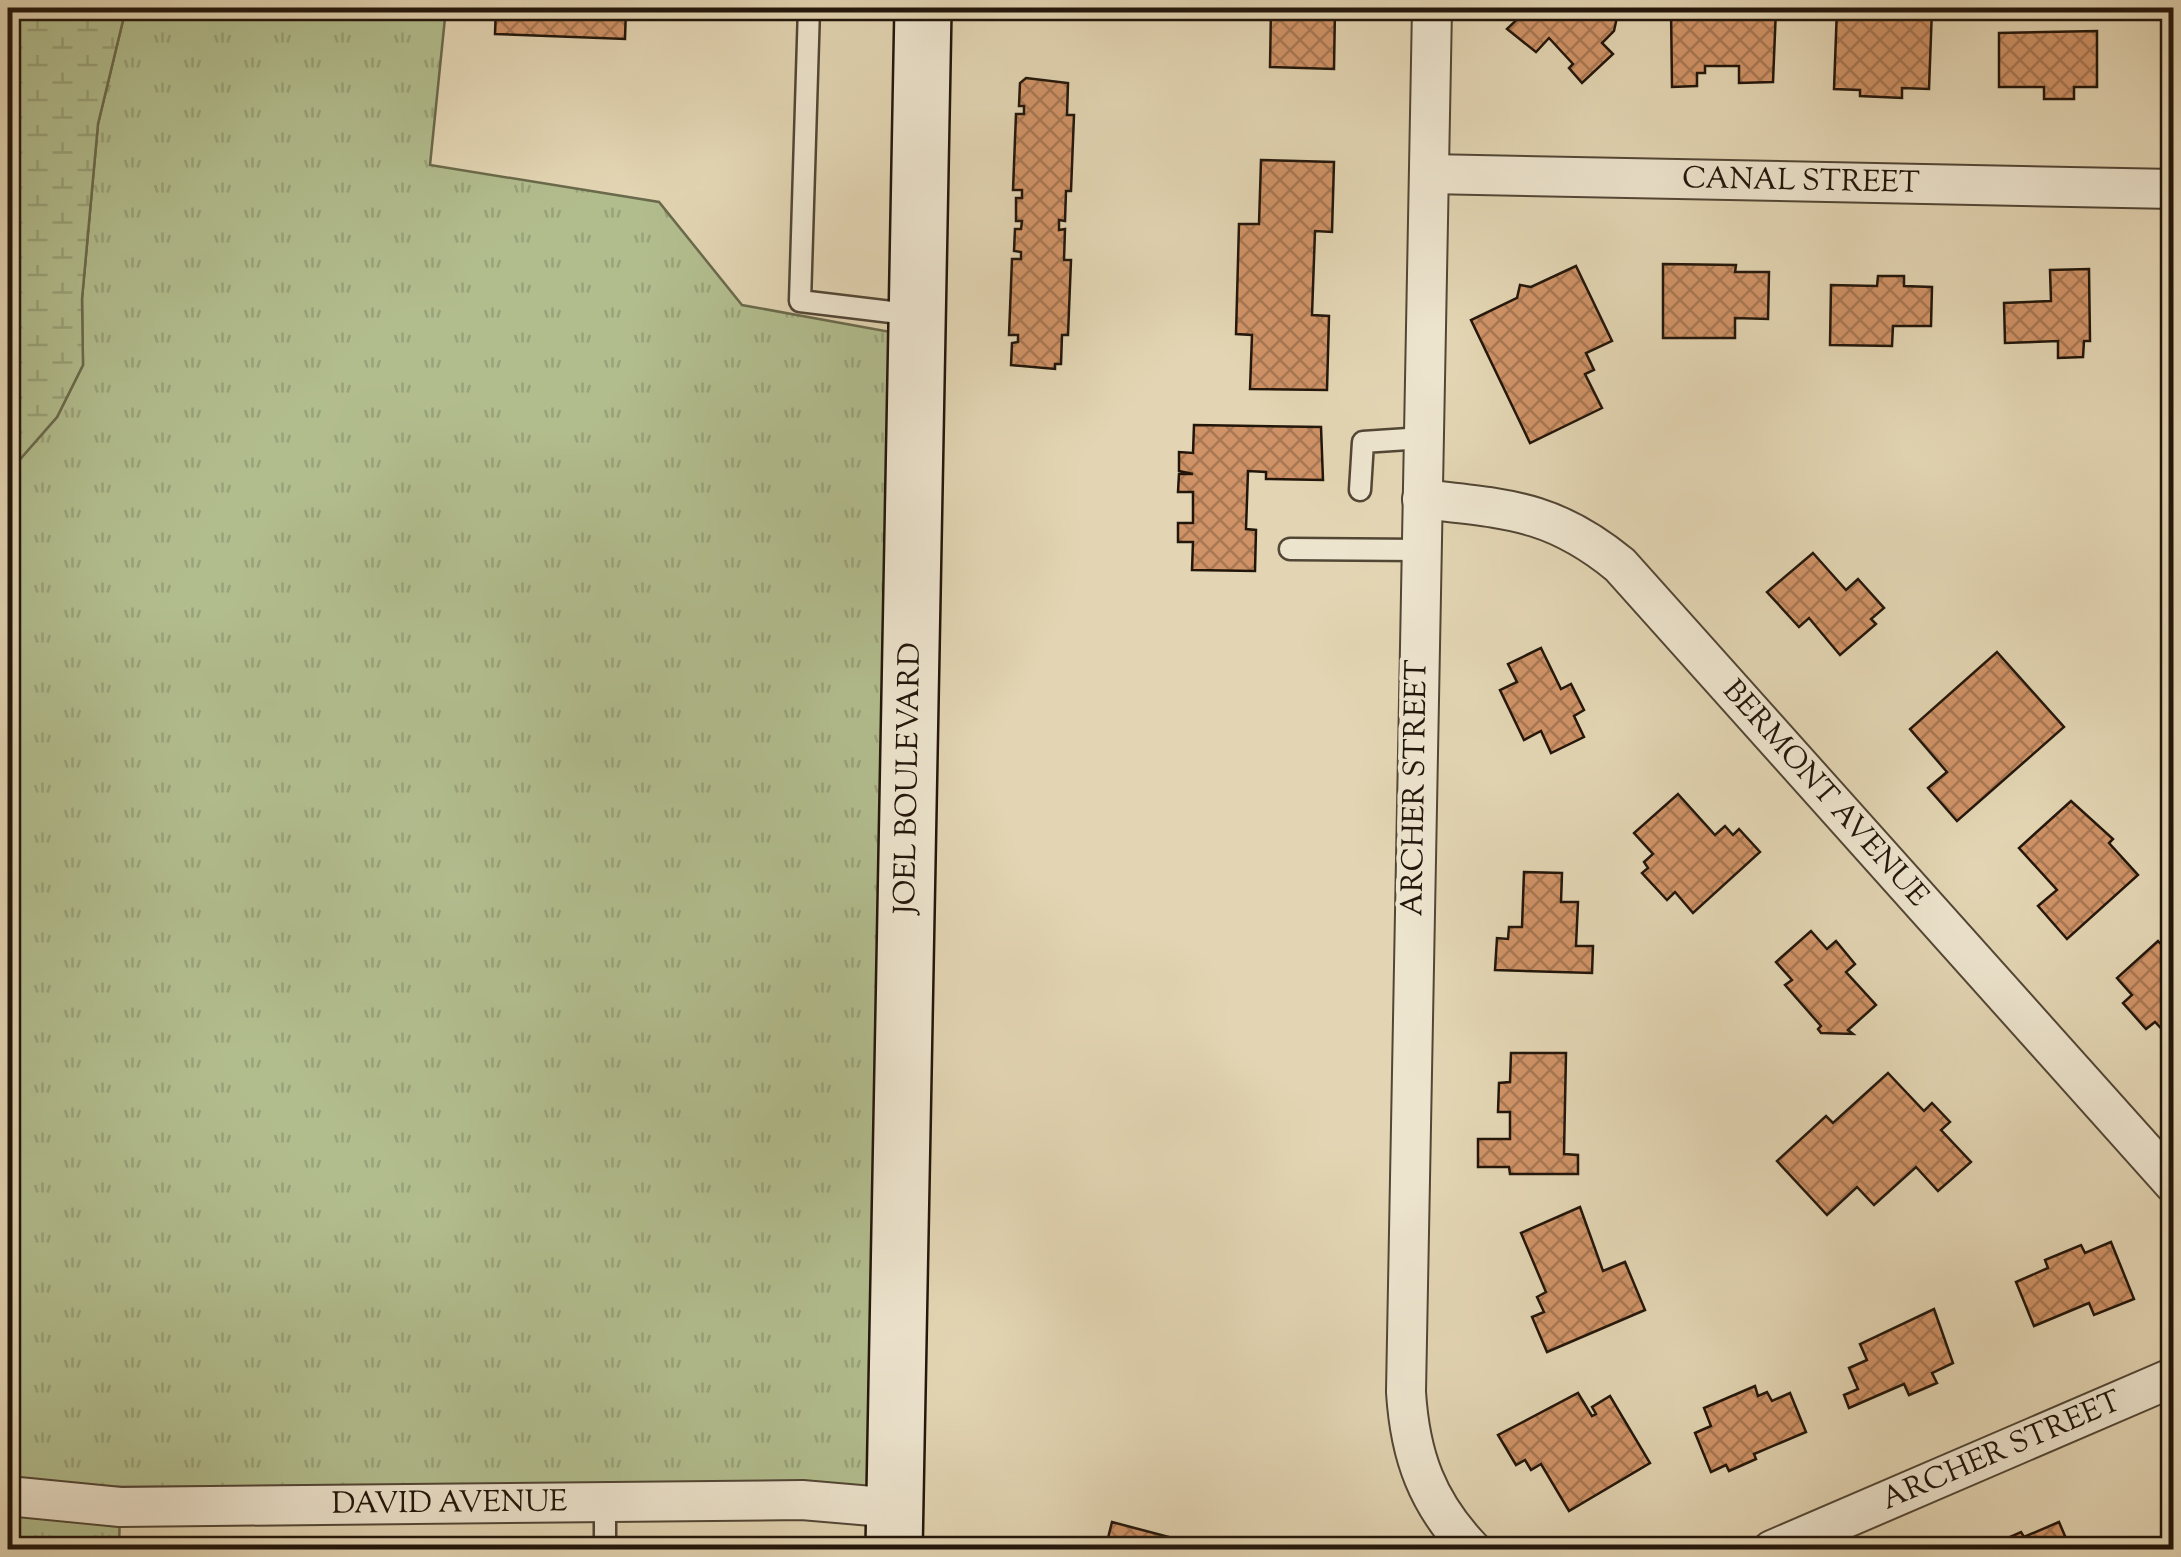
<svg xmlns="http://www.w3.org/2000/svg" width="2181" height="1557" font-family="'Sorts Mill Goudy',serif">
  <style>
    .grass { fill: url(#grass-tufts); stroke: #6a6a4c; stroke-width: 2.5 }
    .wetland { fill: url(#wetland-marsh); stroke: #6a6a4c; stroke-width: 2.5 }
    .building { fill: url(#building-cross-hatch); stroke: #22160b; stroke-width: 2.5 }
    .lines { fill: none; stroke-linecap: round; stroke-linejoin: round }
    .lane-casing { stroke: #524635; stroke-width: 25 }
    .street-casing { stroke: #524635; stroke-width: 42 }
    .secondary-casing { stroke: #22160b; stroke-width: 60 }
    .lane { stroke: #ede4ce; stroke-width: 20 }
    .street { stroke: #ede4ce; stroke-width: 38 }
    .secondary { stroke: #ede4ce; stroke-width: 55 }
    .labels { text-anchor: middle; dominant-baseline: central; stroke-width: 9; stroke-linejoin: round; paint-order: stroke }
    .street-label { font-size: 30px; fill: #22160b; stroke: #ede4ce }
  </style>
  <defs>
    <pattern id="grass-tufts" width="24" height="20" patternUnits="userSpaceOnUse" patternTransform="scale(2.5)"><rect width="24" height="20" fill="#b2bd8e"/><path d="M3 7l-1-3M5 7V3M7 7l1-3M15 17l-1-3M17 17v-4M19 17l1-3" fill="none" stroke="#99a279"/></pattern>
    <pattern id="wetland-marsh" width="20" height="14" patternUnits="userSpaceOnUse" patternTransform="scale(2.5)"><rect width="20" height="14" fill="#b2bd8e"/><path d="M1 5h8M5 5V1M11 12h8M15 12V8" fill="none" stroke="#99a279"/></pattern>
    <pattern id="building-cross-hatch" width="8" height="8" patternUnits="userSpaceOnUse" patternTransform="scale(2.5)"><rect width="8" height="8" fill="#d09367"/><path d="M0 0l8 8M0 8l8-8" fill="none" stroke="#a87753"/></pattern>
  </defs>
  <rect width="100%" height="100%" fill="#e3d5b3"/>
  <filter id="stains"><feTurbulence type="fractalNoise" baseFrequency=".002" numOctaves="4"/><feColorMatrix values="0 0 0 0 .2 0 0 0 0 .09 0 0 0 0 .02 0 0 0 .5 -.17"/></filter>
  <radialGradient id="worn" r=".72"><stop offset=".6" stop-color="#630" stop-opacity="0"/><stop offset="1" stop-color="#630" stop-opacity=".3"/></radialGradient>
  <g class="grass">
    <path d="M126,8H446L430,165L659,202L742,305L896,333L875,1486L86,1487L8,1480V473L57,417L83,365L82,299L98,124Z"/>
    <path d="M8,1496L120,1507L119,1549H8Z"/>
  </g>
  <path class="wetland" d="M8,8H126L98,124L82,299L83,365L57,417L8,473Z"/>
  <g class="building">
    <path d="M496,8H626L625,39L495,34Z"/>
    <path d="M1271,8H1335L1334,69L1270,67Z"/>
    <path d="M1529,8H1619L1614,31L1602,43L1613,54L1582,83L1569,68L1573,64L1549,38L1536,52L1507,29Z"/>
    <path d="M1671,8H1776L1773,82L1739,83V66H1705V73H1697V86L1672,87Z"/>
    <path d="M1837,8L1932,9L1929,89L1902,88V98L1860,96V90L1834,89Z"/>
    <path d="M2173,11L2174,71H2165L2166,28H2173Z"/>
    <path d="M2097,31V87H2074V99H2044V87H1999V33Z"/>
    <path d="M1026,78L1068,83L1067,115H1074L1071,191H1066L1065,221L1059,220V230L1065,229L1064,260H1071L1068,335H1062L1061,364H1055V369L1011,365L1012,343L1018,342V335H1009L1012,259H1021V252L1014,251L1015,229H1021L1022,221H1016V198H1022V190H1013L1016,114H1024V106H1019L1020,83Z"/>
    <path d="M1261,160L1334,162L1332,232L1315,231L1312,315L1329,316L1327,390L1250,389L1252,335L1236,334L1239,224H1259Z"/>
    <path d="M1663,264L1736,265L1735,272H1769L1768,319L1735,318V338H1663Z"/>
    <path d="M1576,266L1612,341L1586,353L1594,370L1585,374L1602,408L1530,443L1471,320L1517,298L1520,285L1531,287Z"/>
    <path d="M2089,269L2090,341H2084L2083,357L2058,358V341L2005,343L2004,303L2051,301L2050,270Z"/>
    <path d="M1878,276H1904V286L1932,287L1931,326H1893L1892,346L1830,345L1831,285L1877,286Z"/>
    <path d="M1194,425L1321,427L1323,480L1266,479V472L1248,471L1246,529L1256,530L1255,571L1192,570L1193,542H1178V523H1193V492H1178L1179,474H1193L1179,471V452L1193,453Z"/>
    <path d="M1813,553L1846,590L1858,579L1884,608L1871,619L1876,624L1840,655L1809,618L1799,627L1767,592Z"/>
    <path d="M1541,648L1561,689L1571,684L1584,710L1574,716L1584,737L1551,753L1541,731L1524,740L1500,690L1517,682L1508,664Z"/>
    <path d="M1997,652L2064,727L1957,821L1928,788L1947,772L1910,729Z"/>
    <path d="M1678,794L1715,835L1725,826L1733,835L1739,829L1760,852L1693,913L1675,892L1667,900L1642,873L1648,868L1644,862L1653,854L1634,833Z"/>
    <path d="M2071,801L2113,839L2109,843L2138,875L2067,939L2038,906L2057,890L2019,848Z"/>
    <path d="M1524,872L1562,873L1561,902H1578L1576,946H1593L1592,973L1495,970L1497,938L1508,939L1509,927H1522Z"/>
    <path d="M1811,931L1827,949L1836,941L1855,964L1846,972L1876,1005L1848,1030L1853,1034L1821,1033L1818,1029L1821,1026L1785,985L1792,980L1776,962Z"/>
    <path d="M2158,941L2174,958V1042L2155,1022L2146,1029L2123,1003L2132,995L2117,978Z"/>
    <path d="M1511,1053H1566L1564,1154L1578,1155V1174H1510L1509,1167H1478V1139H1510V1112H1498L1499,1083L1510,1082Z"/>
    <path d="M1888,1073L1924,1111L1932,1103L1950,1122L1941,1130L1971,1162L1938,1191L1916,1167L1874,1205L1857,1187L1827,1215L1777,1161L1826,1116L1833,1123Z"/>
    <path d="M1580,1207L1603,1271L1625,1262L1645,1310L1547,1352L1532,1317L1544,1312L1537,1297L1546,1292L1521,1233Z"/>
    <path d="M2111,1242L2134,1299L2094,1315L2089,1303L2034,1326L2016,1282L2048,1268L2045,1260L2081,1245L2085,1253Z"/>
    <path d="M1934,1309L1953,1363L1932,1373L1937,1383L1909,1395L1904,1384L1849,1408L1844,1395L1858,1389L1849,1368L1867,1360L1860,1344Z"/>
    <path d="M1755,1386L1758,1396L1767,1392L1772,1401L1790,1393L1806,1432L1754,1454L1756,1459L1729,1471L1726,1465L1711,1472L1695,1433L1711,1426L1704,1408Z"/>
    <path d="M1578,1393L1592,1416L1596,1414L1592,1407L1610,1396L1650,1463L1569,1511L1541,1464L1531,1470L1525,1460L1516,1465L1498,1435Z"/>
    <path d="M1112,1522L1180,1540L1178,1550H1105Z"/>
    <path d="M2059,1522L2071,1550H1981L2021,1532L2024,1537Z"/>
    <path d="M2174,1533V1550H2150L2148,1545Z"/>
  </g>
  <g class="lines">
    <defs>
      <g id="lane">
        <path d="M809,8L800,301L916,315"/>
        <path d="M1360,490L1363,442L1423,438"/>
        <path d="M1290,549L1420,550"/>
        <path d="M605,1550V1502"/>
      </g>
      <g id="street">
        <path d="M1432,8L1406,1392C1410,1456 1427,1503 1472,1550"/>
        <path id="s1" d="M1429,174L2174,189"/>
        <path id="s2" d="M1422,499C1506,509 1552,509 1620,565L2174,1184"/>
        <path id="s3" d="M8,1496L120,1507L802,1500L895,1508"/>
        <path id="s4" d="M1772,1550L2174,1377"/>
      </g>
      <g id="secondary">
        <path id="s5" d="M894,1550L923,8"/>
      </g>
    </defs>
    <use href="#lane" class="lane-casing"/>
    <use href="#street" class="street-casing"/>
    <use href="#secondary" class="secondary-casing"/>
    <use href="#lane" class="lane"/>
    <use href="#street" class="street"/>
    <use href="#secondary" class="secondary"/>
  </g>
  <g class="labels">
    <g class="street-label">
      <text stroke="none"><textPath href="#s1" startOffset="372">CANAL STREET</textPath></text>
      <text stroke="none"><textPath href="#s5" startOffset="772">JOEL BOULEVARD</textPath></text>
      <text transform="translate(1416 788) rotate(-89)">ARCHER STREET</text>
      <text stroke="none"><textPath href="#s2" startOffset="520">BERMONT AVENUE</textPath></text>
      <text stroke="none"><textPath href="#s4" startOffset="250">ARCHER STREET</textPath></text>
      <text stroke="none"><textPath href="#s3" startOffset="442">DAVID AVENUE</textPath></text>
    </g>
  </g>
  <rect width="2181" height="1557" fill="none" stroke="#e3d5b3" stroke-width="40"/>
  <rect x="10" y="10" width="2161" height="1537" fill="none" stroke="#22160b" stroke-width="5"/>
  <rect x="20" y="20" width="2141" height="1517" fill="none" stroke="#22160b" stroke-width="2.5"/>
  <rect width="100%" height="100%" filter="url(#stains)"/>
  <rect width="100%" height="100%" fill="url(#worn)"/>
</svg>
